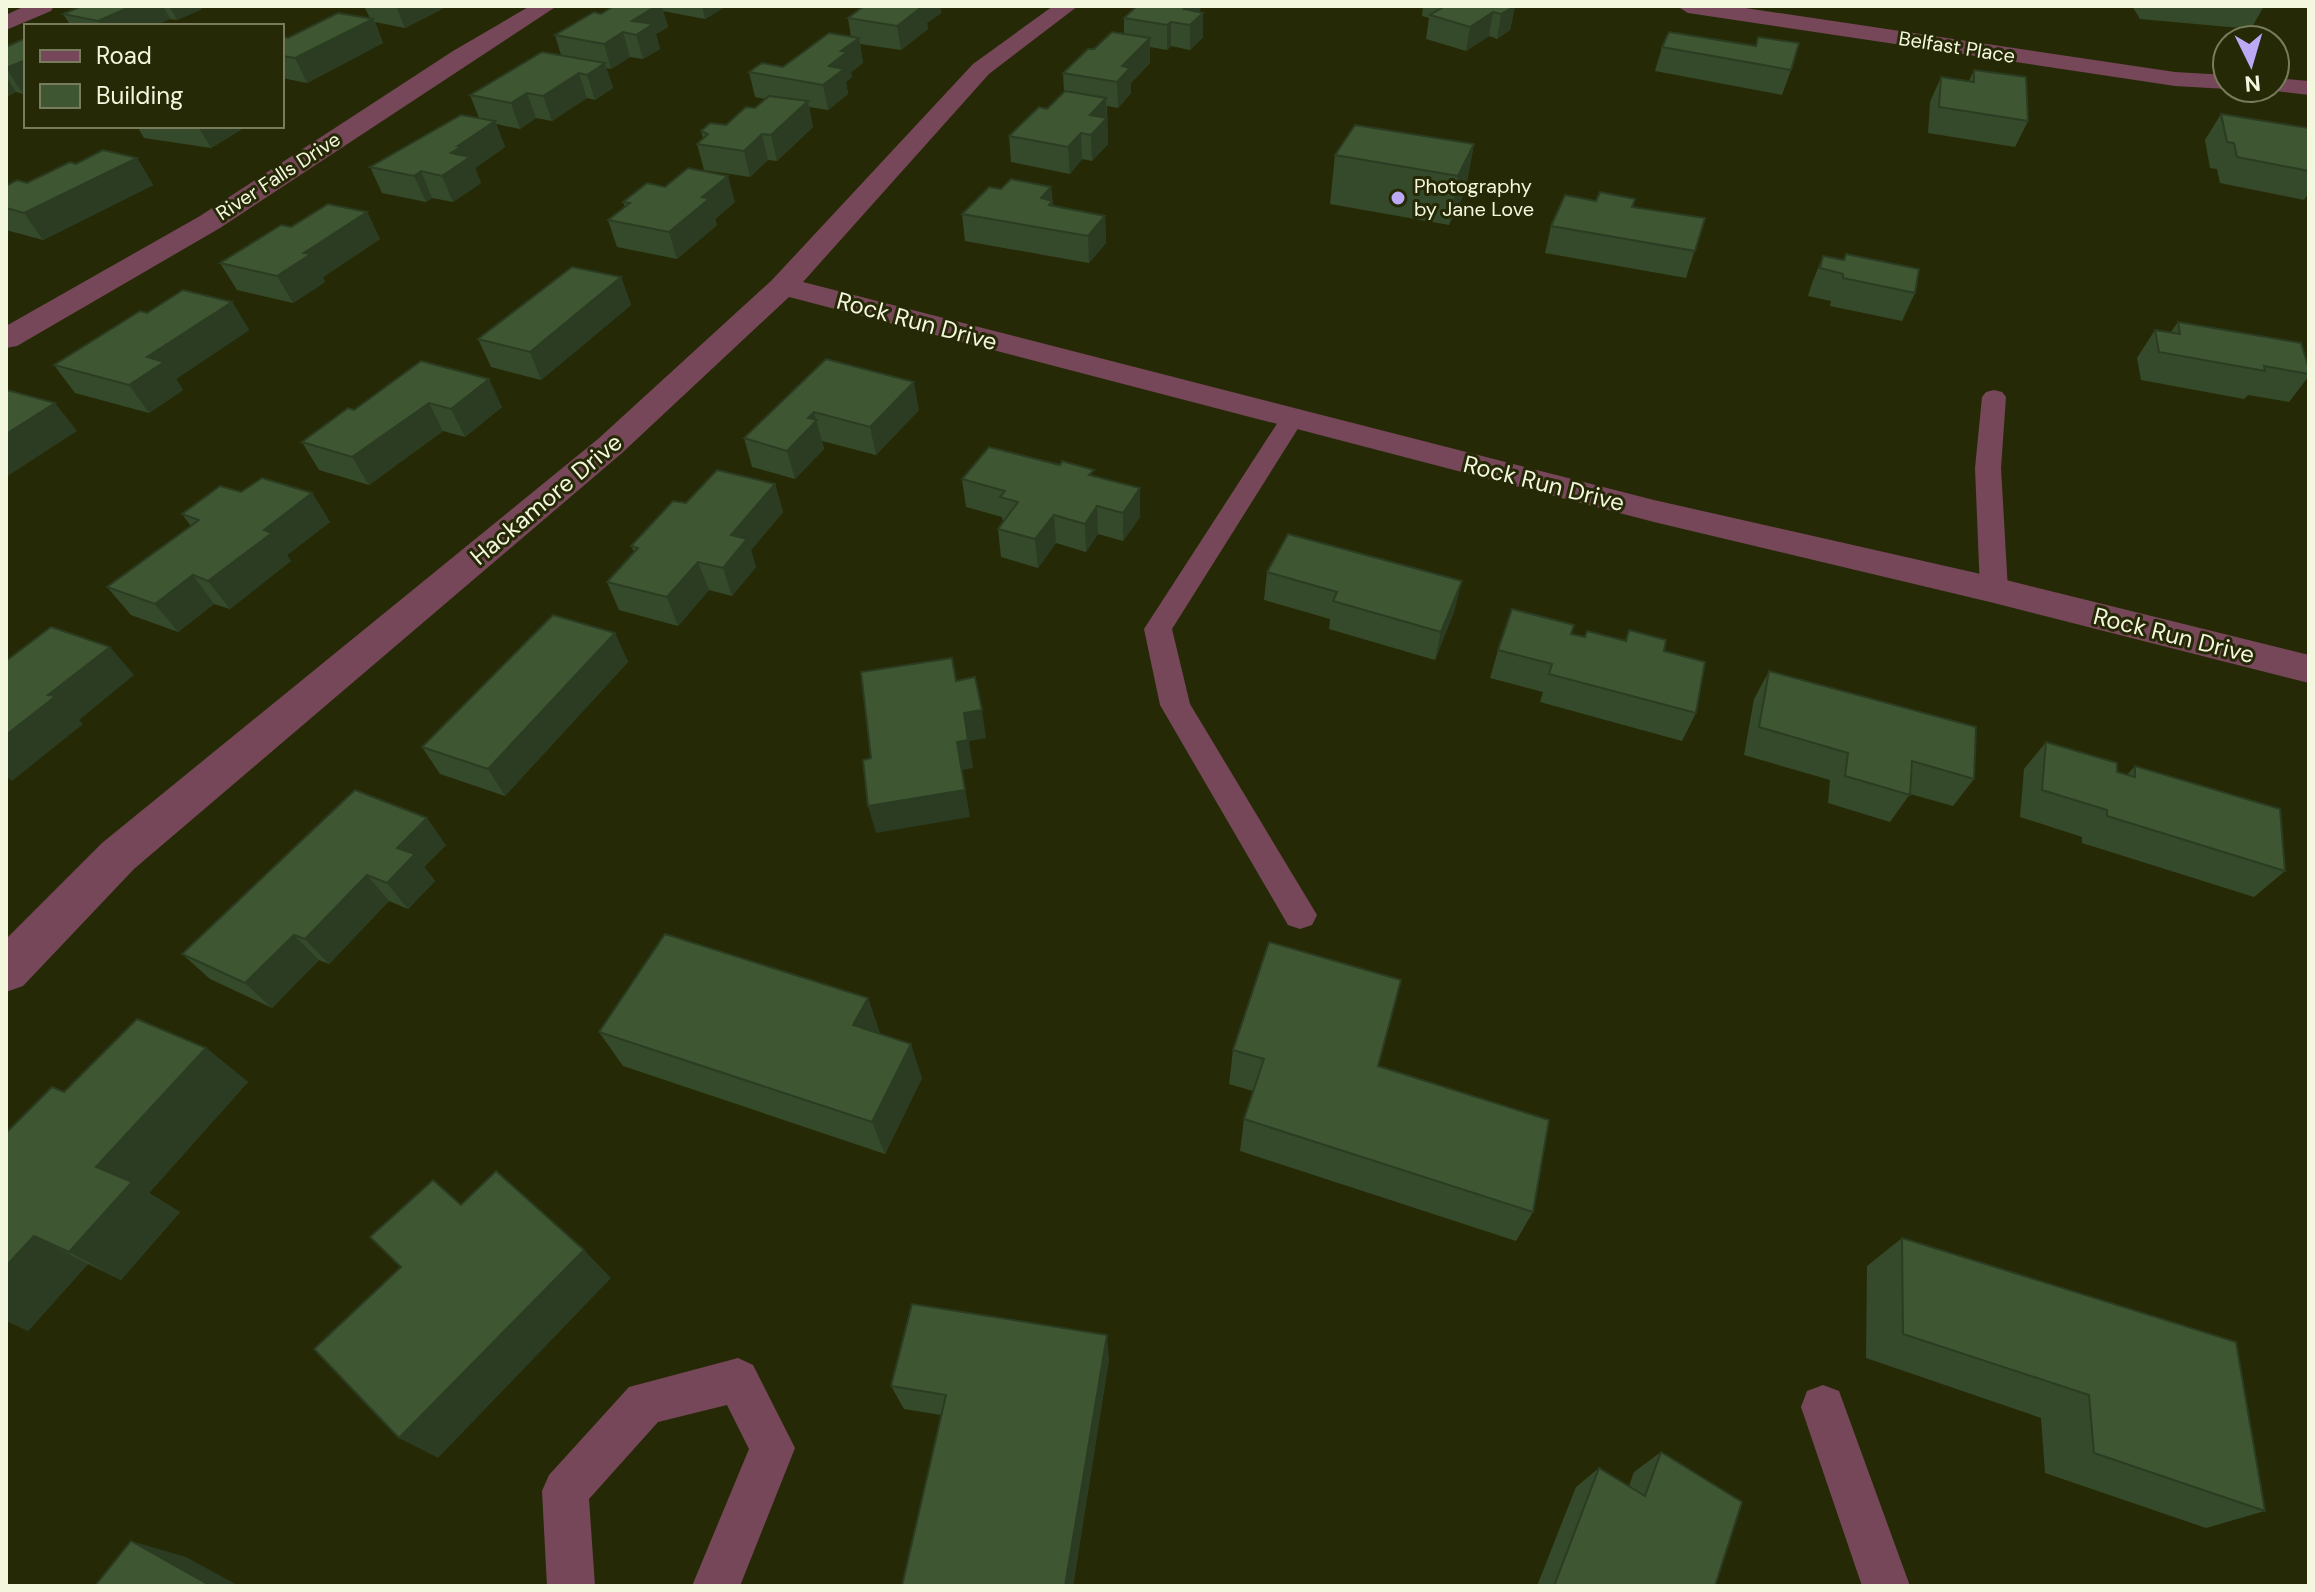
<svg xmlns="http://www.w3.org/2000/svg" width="2315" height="1592" font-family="'DM Sans',sans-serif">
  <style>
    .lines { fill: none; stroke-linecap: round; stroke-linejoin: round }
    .lane { fill: #764759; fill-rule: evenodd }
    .street { fill: #764759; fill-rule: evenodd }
    .wall { fill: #354a2a }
    .shaded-wall { fill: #2b3c22 }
    .building { fill: #3e5631; stroke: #2b3c22; stroke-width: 2 }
    .poi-dot { fill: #bcaaf6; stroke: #262906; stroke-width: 3 }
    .labels { text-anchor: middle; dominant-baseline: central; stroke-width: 6; stroke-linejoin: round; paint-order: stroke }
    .far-street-label { font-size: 20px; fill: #f3f7de; stroke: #262906 }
    .far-poi-label { font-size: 20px; fill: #f3f7de; stroke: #262906; text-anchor: start }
    .street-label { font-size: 24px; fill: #f3f7de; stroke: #262906 }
  </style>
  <rect width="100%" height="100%" fill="#262906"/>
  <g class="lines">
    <g class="lane">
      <path d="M1994,390L2002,392L2006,397L2001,468L2008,590L2004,597L1994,599L1984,597L1980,590L1975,468L1982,397L1986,392Z"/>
      <path d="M1292,412L1301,414L1304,419L1172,629L1190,704L1317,915L1312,925L1300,929L1288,925L1160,705L1144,629L1280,419L1283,414Z"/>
      <path d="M738,1358L753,1365L795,1448L740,1586H692L749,1449L727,1405L658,1422L589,1499L595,1586H547L542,1491L549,1475L629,1387Z"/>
      <path d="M1823,1385L1839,1391L1910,1586H1862L1801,1407L1807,1391Z"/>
    </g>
    <g class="street">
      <path d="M25,6H54L51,11L6,30V15Z"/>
      <path d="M530,6H557L220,228L17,346L6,348V326L200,216L453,51Z"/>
      <path d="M1053,6H1078L989,74L803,282L1654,500L1994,577L2309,655V683L1994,603L1654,522L789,297L622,453L134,869L23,986L6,992V939L102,843L598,439L772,280L973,64Z"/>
      <path d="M1677,6H1732L2175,72L2227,75V88H2232L2227,89L2175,86L1688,13Z"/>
      <path d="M2275,78L2309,81V95L2266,90L2265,88H2275Z"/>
    </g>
  </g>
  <g class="wall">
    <path d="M82,6H201L202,9L177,20L170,19L154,26H71L63,14Z"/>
    <path d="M364,6H448L405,28L375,22L383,43L307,83L282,78V36L288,38L370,18Z"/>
    <path d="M614,6L725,7L705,19L663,11L668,27L656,34L660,49L643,59L630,57L611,69L606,68L613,88L595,100L587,98L552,121L536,118L520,129L496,124L505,147L475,168L481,183L453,202L432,198L426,202L382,193L370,167L479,118L470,95L561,55L555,35L601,14Z"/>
    <path d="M874,6H940L941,13L927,23L928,29L901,50L860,44L863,63L851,72L852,77L846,82L848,94L828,110L809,107L813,127L777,161L768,160L750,177L704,170L697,144L703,139L701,131L726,125L755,108L766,99L755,97L749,72L783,67L851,37L848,18Z"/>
    <path d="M1137,6H1201L1199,12L1203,37L1190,50L1171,46L1167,50L1150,47V63L1131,83V93L1118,108L1107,106L1108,144L1092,161L1082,159L1070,174L1011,162L1009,136L1047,109L1064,93L1063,73L1094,49L1124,34V18Z"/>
    <path d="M1423,6H1515L1510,30L1497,39L1489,36L1466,51L1426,39L1429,18L1422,16Z"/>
    <path d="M2132,6H2264L2251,29L2140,19Z"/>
    <path d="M26,38V92L23,94L16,92L6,97V47Z"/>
    <path d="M1662,47L1791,70L1782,95L1655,71Z"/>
    <path d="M1974,70L2028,121L2015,147L1928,133L1930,102L1941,77L1969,81Z"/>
    <path d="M2221,114L2309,130V193L2304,200L2220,183L2217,169L2210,168L2205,140Z"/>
    <path d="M137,126H247L211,148L144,138Z"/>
    <path d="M1474,144L1465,192L1449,225L1330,204L1335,155Z"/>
    <path d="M137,158L153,185L43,240L6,230V186L27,183L76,164Z"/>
    <path d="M1051,187L1053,205L1105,216L1106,243L1089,263L965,241L962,214L1001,189Z"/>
    <path d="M623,202H735L715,219L717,225L677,259L617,247L608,220L625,207Z"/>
    <path d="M1633,207L1705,218L1686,278L1545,253L1551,226Z"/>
    <path d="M367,212L380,239L323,277L325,282L293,303L237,290L220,263Z"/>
    <path d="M1846,254L1915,293L1902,321L1830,306L1831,301L1808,296L1812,283L1823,256L1843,260Z"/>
    <path d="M621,277L631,305L541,380L491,367L478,339Z"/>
    <path d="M232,302L249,330L176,379L183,390L149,413L75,393L54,365L147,313Z"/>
    <path d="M2178,322L2309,369V376L2289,402L2248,395L2244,399L2141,380L2137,358L2155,330L2170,333Z"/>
    <path d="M826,359L919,410L876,455L822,441L824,449L795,479L752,467L744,438Z"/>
    <path d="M421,361L502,407L465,437L443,431L369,485L319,470L302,442L354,410Z"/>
    <path d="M1094,476L1140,488V517L1123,541L1098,534L1086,552L1056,543L1038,568L1001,557L998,529L1003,522L1002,517L966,507L962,479Z"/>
    <path d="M775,484L783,512L751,550L756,567L732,596L709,590L678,626L619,610L607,582L634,552L631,546L686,503Z"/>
    <path d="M241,492L312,493L330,522L287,555L291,561L230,609L214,604L178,632L131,615L107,587L191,526L182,514Z"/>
    <path d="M1267,572L1455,609L1435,660L1329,629L1330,619L1264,600Z"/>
    <path d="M1629,630L1664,651L1696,713L1682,741L1540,702L1543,692L1490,678L1498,650L1571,634L1585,637L1625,640Z"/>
    <path d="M615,633L628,662L505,796L440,774L422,747Z"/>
    <path d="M1769,671L1974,779L1953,806L1910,794L1890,822L1828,803L1830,780L1744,755L1754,699Z"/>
    <path d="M2046,742L2117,772L2127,775L2135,766L2285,871L2254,897L2082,843V837L2020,817L2024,769Z"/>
    <path d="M355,790L446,845L424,867L435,881L408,909L389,901L329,964L319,960L272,1008L210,979L182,954Z"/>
    <path d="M868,998L880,1034L922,1078L885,1154L623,1066L599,1032Z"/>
    <path d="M206,1048L248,1082L149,1193L180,1212L121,1280L88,1264L28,1331L64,1092Z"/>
    <path d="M1233,1050L1378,1066L1533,1212L1516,1241L1240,1151L1244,1119L1253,1091L1229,1084Z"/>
    <path d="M1902,1238L2265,1511L2206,1528L2045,1473L2041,1418L1866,1358L1867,1266Z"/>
    <path d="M1109,1359L1073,1586H902L941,1415L904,1409L891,1386Z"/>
    <path d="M1661,1452L1715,1586H1537L1576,1487L1599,1468L1629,1486L1634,1472Z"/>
  </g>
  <g class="shaded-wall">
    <path d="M132,6H163L170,19L154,26H102L98,21Z"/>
    <path d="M169,6H201L202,9L177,20Z"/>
    <path d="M396,6H448L405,28Z"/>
    <path d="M656,6H662L668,27L656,34L660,49L643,59L632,21Z"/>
    <path d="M702,6H725V7L705,19Z"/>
    <path d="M919,6H940L941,13L927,23L928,29L901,50L897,26Z"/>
    <path d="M1183,6H1201L1200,11L1188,23Z"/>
    <path d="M1515,6L1510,30L1497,39L1501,14Z"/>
    <path d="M1493,12L1489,36L1466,51L1470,27Z"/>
    <path d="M1203,13V37L1190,50V25Z"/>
    <path d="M373,19L383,43L307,83L295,58Z"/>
    <path d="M1171,22V46L1167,50V25Z"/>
    <path d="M623,32L630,57L611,69L604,44Z"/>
    <path d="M859,38L863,63L851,72L852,77L846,82L848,94L828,110L823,85L829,66L841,51Z"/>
    <path d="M1150,38V63L1131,83V93L1118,108L1117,82L1122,66Z"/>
    <path d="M26,60V92L23,94L7,69Z"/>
    <path d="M605,63L613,88L595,100L587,75Z"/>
    <path d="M579,73L587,98L552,121L543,96Z"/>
    <path d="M6,77L16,92L6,97Z"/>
    <path d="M527,93L536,118L520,129L511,103Z"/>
    <path d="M1106,98L1108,144L1092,161L1090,115Z"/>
    <path d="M808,101L813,127L777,161L771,135Z"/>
    <path d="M495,121L505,147L475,168L481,183L453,202L442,176L451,153L458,146Z"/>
    <path d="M198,126H247L211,148Z"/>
    <path d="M1081,133L1082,159L1070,174L1068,147Z"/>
    <path d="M762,134L768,160L750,177L744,151Z"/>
    <path d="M1474,144L1465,192L1449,225L1458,176Z"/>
    <path d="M137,158L153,185L43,240L24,213Z"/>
    <path d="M421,171L432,198L426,202L414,176Z"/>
    <path d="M728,176L735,202L715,219L717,225L677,259L669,232L702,197Z"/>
    <path d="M1051,187L1054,228L1051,231L1050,217L1041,198Z"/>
    <path d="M367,212L380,239L323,277L325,282L293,303L277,276L304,253Z"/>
    <path d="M1105,216L1106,243L1089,263L1088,236Z"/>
    <path d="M621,277L631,305L541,380L530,352Z"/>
    <path d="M232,302L249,330L176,379L183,390L149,413L129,385L147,357Z"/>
    <path d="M489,379L502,407L465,437L451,409Z"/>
    <path d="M914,382L919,410L876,455L870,427Z"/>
    <path d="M55,403L77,431L6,477V434Z"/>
    <path d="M429,403L443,431L369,485L352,457Z"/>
    <path d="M814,412L824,449L795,479L787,451L808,418Z"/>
    <path d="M775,484L783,512L751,550L756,567L732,596L723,568L731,535Z"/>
    <path d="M1140,488V517L1123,541V513Z"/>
    <path d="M312,493L330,522L287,555L291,561L230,609L208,581L264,530Z"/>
    <path d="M1097,506L1098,534L1086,552L1085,524Z"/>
    <path d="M1054,515L1056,543L1038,568L1035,539Z"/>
    <path d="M698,562L709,590L678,626L667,597Z"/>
    <path d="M193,575L214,604L178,632L155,604Z"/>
    <path d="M1462,581L1455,609L1435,660L1441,632Z"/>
    <path d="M615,633L628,662L505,796L488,769Z"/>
    <path d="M110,647L134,675L79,720L83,724L12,781L6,776V735L48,695Z"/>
    <path d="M982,710L986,738L969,741L973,768L962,770L970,817L876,833L868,806L957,742L964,713Z"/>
    <path d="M427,818L446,845L424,867L435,881L408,909L387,883L397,848Z"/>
    <path d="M367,875L389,901L329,964L305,939Z"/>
    <path d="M294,935L319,960L272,1008L245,983Z"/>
    <path d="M868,998L880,1033L866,1060L853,1025Z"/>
    <path d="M911,1044L922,1078L885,1154L872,1122Z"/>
    <path d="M206,1048L248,1082L149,1193L180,1212L121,1280L69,1252L96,1167Z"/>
    <path d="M34,1236L88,1264L28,1331L6,1321V1266Z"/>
    <path d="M584,1250L611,1278L438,1458L399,1438Z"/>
    <path d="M1107,1335L1109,1359L1073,1586H1065Z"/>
    <path d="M131,1541L186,1557L239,1586H211Z"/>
  </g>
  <g class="building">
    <path d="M82,6H132L98,21L63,14Z"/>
    <path d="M614,6H656L632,21L653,24L636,35L623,32L604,44L555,35L594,12L601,14Z"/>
    <path d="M864,6L872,7L874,6H923L897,26L848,18Z"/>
    <path d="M1137,6H1187L1184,9L1203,13L1190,25L1171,22L1167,25L1124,18Z"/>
    <path d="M1445,6H1515L1501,14L1493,12L1470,27L1430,15Z"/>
    <path d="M338,13L373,19L295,58L282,56V36L288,38Z"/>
    <path d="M1112,32L1150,38L1122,66L1130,68L1117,82L1063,73L1088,49H1094Z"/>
    <path d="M1669,32L1756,46L1758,37L1799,43L1791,70L1662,47Z"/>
    <path d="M829,33L859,38L841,51L847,52L829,66L844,69L823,85L749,72L762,63L783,67Z"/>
    <path d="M26,38V60L6,68V47Z"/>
    <path d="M542,52L605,63L587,75L579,73L543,96L527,93L511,103L470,95Z"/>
    <path d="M1974,70L2026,77L2028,121L1939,107L1941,77L1974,82Z"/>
    <path d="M1065,91L1106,98L1090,115L1107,118L1091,135L1081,133L1068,147L1009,136L1039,107L1047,109Z"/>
    <path d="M769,96L808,101L771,135L762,134L744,151L697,144L708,134L701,131L710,123L726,125L746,107L755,108Z"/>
    <path d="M2221,114L2308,128L2309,171L2237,157L2234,143L2227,142Z"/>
    <path d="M461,115L495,121L458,146H462L451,153L470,157L442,176L421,171L414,176L370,167Z"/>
    <path d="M1355,125L1474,144L1458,176L1335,155Z"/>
    <path d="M103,150L137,158L24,213L6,208V193L8,192H6V186L17,180L27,183L70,162L76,164Z"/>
    <path d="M688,168L728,176L702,197L709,199L669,232L608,220L630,203L623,202L647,183L665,187Z"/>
    <path d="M1011,179L1051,187L1041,198L1052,201L1049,205L1105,216L1088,236L962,214L989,187L1001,189Z"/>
    <path d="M1600,192L1635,199L1632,207L1705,218L1695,251L1551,226L1565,195L1596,201Z"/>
    <path d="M328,204L367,212L304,253L311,254L277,276L220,263L281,225L291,227Z"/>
    <path d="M1846,254L1919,269L1915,293L1843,278V274L1820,268L1823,256L1844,260Z"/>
    <path d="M572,267L621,277L530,352L478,339Z"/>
    <path d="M183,290L232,302L147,357L164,362L129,385L54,365L140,311L147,313Z"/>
    <path d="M2178,322L2301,343L2309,369V374L2264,366L2265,371L2159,352L2155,330L2180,334Z"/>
    <path d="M826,359L914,382L870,427L814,412L808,418L817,420L787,451L744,438Z"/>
    <path d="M421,361L489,379L451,409L429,403L352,457L302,442L348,408L354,410Z"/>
    <path d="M6,390H7L55,403L6,434Z"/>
    <path d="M989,447L1060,465L1062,461L1094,470L1089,475L1140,488L1123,513L1097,506L1085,524L1054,515L1035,539L998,529L1018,502L1000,497L1005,491L962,479Z"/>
    <path d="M717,470L775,484L731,535L747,539L723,568L698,562L667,597L607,582L638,548L631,546L673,501L686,503Z"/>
    <path d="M262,478L312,493L264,530L272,533L208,581L193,575L155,604L107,587L199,520L182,514L220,486L241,492Z"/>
    <path d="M1288,534L1462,581L1441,632L1333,601L1337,592L1267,572Z"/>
    <path d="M1512,609L1574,625L1571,634L1585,637L1587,631L1626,641L1629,630L1666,640L1664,651L1705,662L1696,713L1549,674L1552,664L1498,650Z"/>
    <path d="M553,615L615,633L488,769L422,747Z"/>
    <path d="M51,627L110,647L48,695L56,696L6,735V661Z"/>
    <path d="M952,658L956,681L975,677L982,710L964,713L968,740L957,742L965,790L868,806L863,760L871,758L861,672Z"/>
    <path d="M1769,671L1976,727L1974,779L1912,761L1910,795L1845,776L1848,753L1759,727Z"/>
    <path d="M2046,742L2117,763V772L2135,777V766L2280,809L2285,871L2107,816V810L2042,790Z"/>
    <path d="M355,790L427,818L397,848L415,854L387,883L367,875L305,939L294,935L245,983L182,954Z"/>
    <path d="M665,934L868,998L853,1025L911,1044L872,1122L599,1032Z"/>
    <path d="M1269,942L1401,980L1378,1066L1549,1120L1533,1212L1244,1119L1264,1059L1233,1050Z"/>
    <path d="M137,1019L206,1048L96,1167L132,1182L69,1252L34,1236L6,1266V1133L52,1087L64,1092Z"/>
    <path d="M496,1171L584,1250L399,1438L314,1349L401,1267L370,1237L433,1180L461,1205Z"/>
    <path d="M1902,1238L2236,1342L2265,1511L2094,1453L2089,1395L1903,1334Z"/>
    <path d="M912,1304L1107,1335L1065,1586H902L946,1395L891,1386Z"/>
    <path d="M1661,1452L1742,1502L1715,1586H1554L1599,1468L1645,1496Z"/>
    <path d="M131,1541L211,1586H95Z"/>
  </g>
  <circle class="poi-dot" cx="1398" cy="198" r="8"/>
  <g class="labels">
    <g class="far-street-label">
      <text transform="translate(1957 47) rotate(9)">Belfast Place</text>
      <text transform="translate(278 176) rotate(-33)">River Falls Drive</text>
    </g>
    <g class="far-poi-label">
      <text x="1414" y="186">Photography<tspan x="1414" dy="23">by Jane Love</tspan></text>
    </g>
    <g class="street-label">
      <text transform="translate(917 321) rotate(15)">Rock Run Drive</text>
      <text transform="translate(1544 483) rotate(14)">Rock Run Drive</text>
      <text transform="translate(546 499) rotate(-40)">Hackamore Drive</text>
      <text transform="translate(2174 635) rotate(14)">Rock Run Drive</text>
    </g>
  </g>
  <rect width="2315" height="1592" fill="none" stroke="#f3f7de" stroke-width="16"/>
  <rect x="24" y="24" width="260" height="104" fill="#262906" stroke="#787b5c" stroke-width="2"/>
  <rect x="40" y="50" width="40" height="12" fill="#764759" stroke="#787b5c" stroke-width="2"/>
  <text x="96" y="64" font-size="24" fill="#f3f7de">Road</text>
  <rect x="40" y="84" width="40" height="24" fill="#3e5631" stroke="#787b5c" stroke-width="2"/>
  <text x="96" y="104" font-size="24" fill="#f3f7de">Building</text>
  <g transform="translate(2251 64) rotate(175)"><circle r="38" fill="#262906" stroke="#787b5c" stroke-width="2"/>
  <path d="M0-6L14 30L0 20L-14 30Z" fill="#bcaaf6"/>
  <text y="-12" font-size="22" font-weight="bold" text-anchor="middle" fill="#f3f7de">N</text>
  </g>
</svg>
